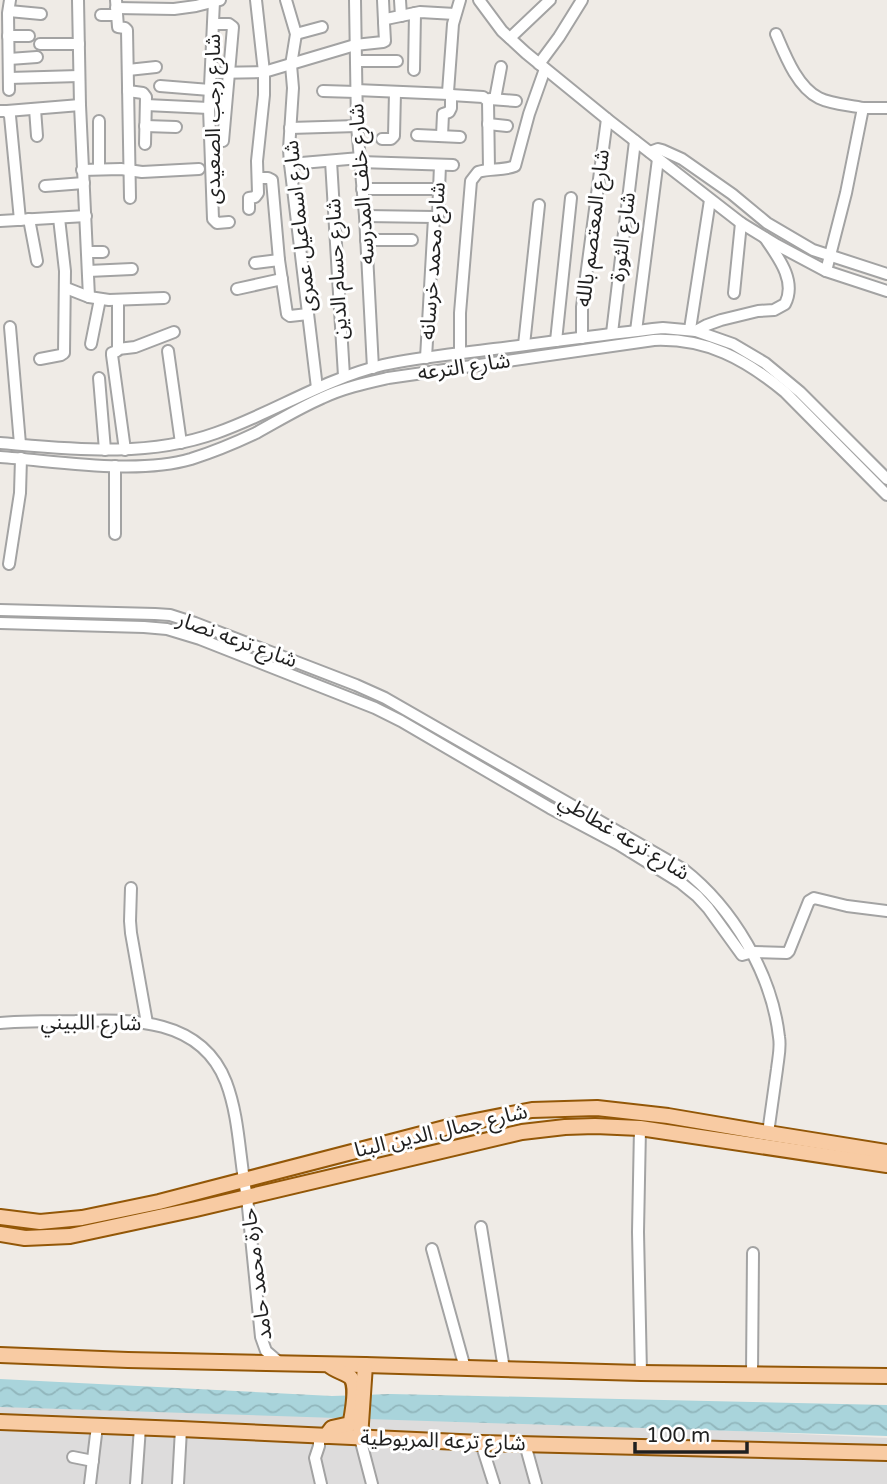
<svg xmlns="http://www.w3.org/2000/svg" width="887" height="1484" font-family="'Varela Round','Noto Sans Arabic',sans-serif">
  <style>
    .residential { fill: #dddcdc }
    .water { fill: url(#water-waves) }
    .lines { fill: none; stroke-linecap: round; stroke-linejoin: round }
    .minor-casing { stroke: #a3a3a3; stroke-width: 14 }
    .major-casing { stroke: #935707; stroke-width: 18 }
    .minor { stroke: #fff; stroke-width: 10 }
    .major { stroke: #f8cba3; stroke-width: 14 }
    .labels { text-anchor: middle; dominant-baseline: central; stroke-width: 6; stroke-linejoin: round; paint-order: stroke }
    .street-label { font-size: 21px; fill: #1f1f1f; stroke: #fff }
  </style>
  <defs>
    <pattern id="water-waves" width="16" height="10" patternUnits="userSpaceOnUse" patternTransform="scale(1.75)"><rect width="16" height="10" fill="#a9d4db"/><path d="M0 5q4-4 8 0t8 0" fill="none" stroke="#91b6bc"/></pattern>
  </defs>
  <rect width="100%" height="100%" fill="#efebe6"/>
  <path class="residential" d="M0,1397L887,1438V1484H0Z"/>
  <path class="water" d="M0,1379L332,1396L391,1394L887,1405V1436L0,1407Z"/>
  <g class="lines">
    <defs>
      <g id="minor">
        <path d="M78,0L80,105L89,297"/>
        <path d="M116,0L118,27L125,28L127,30L130,198"/>
        <path d="M286,0L296,34L291,65L293,88L289,149L290,164L317,388"/>
        <path d="M355,0L357,126L365,216L373,368"/>
        <path d="M383,0L384,21"/>
        <path d="M400,0L401,16"/>
        <path d="M479,0L502,31L526,53L607,119L741,223L777,245L826,271L887,291"/>
        <path d="M214,1L209,108L213,219L217,223L229,222"/>
        <path d="M116,8L174,9L196,6L220,0"/>
        <path d="M9,11L41,14"/>
        <path d="M101,15H117"/>
        <path d="M213,24H229L233,27L223,141"/>
        <path d="M296,34L322,27"/>
        <path d="M776,34C785,55 797,87 819,98C831,104 849,105 863,108L846,193L826,271"/>
        <path d="M8,36H29"/>
        <path d="M510,38L550,0"/>
        <path d="M40,44H79"/>
        <path d="M9,59L37,57"/>
        <path d="M356,61H397"/>
        <path d="M539,64L559,37L582,0"/>
        <path d="M128,70L156,67"/>
        <path d="M414,70L415,13"/>
        <path d="M211,73L264,72L355,45L383,42L385,41L384,23L386,19L420,12L455,14"/>
        <path d="M9,78L79,76"/>
        <path d="M160,86L210,90"/>
        <path d="M9,90L8,13L10,0"/>
        <path d="M356,90L449,94"/>
        <path d="M128,91L143,93L146,97L145,144"/>
        <path d="M323,91L356,92"/>
        <path d="M451,95L483,97L488,101L489,169"/>
        <path d="M490,99L516,101"/>
        <path d="M495,99L501,67"/>
        <path d="M146,105L209,108"/>
        <path d="M863,108H887"/>
        <path d="M35,109L37,136"/>
        <path d="M0,111H7L10,116L20,220"/>
        <path d="M7,111L80,105"/>
        <path d="M488,124L507,126"/>
        <path d="M145,126L176,127"/>
        <path d="M290,128L357,126"/>
        <path d="M417,135L460,137"/>
        <path d="M442,136L443,114L449,112L451,108V95L448,92L453,24L460,0"/>
        <path d="M382,139H391L394,136L395,92"/>
        <path d="M650,152L658,149L662,150L682,159L732,194L767,223L813,250L887,274"/>
        <path d="M331,161L344,376"/>
        <path d="M360,162L453,165"/>
        <path d="M290,164L360,158"/>
        <path d="M99,169V121"/>
        <path d="M82,170L121,169L142,172L199,169"/>
        <path d="M258,178H268L272,180L279,260L287,314L290,316L308,314"/>
        <path d="M45,186L84,183"/>
        <path d="M362,189H439"/>
        <path d="M249,209V198L255,197L258,193L257,161L264,95V72L256,0"/>
        <path d="M365,216L434,217"/>
        <path d="M29,219L37,261"/>
        <path d="M0,221L86,216"/>
        <path d="M366,240H412"/>
        <path d="M87,252H103"/>
        <path d="M255,263L279,260"/>
        <path d="M88,271L132,269"/>
        <path d="M66,288L89,297L109,300L164,298"/>
        <path d="M237,289L282,279"/>
        <path d="M734,293L741,223"/>
        <path d="M118,301V347L117,351L112,353V355L125,450"/>
        <path d="M10,327L20,444"/>
        <path d="M690,329L710,200"/>
        <path d="M636,331L658,159"/>
        <path d="M696,331L733,344L765,363L800,392L887,479"/>
        <path d="M612,333L635,141"/>
        <path d="M582,338V307L607,119"/>
        <path d="M556,341L571,198"/>
        <path d="M91,344L100,299"/>
        <path d="M524,345L539,205"/>
        <path d="M118,349L135,347L174,332"/>
        <path d="M168,351L181,443"/>
        <path d="M460,353V313L471,181L478,172C490,168 503,171 515,166L529,114L545,69"/>
        <path d="M426,358L434,218L438,216L440,165"/>
        <path d="M40,359L61,355L64,353L65,271L59,218"/>
        <path d="M99,378L105,450"/>
        <path d="M0,443C72,449 146,458 216,433C273,413 324,379 383,365C419,357 457,354 494,349C550,342 606,334 663,328L696,331L707,325L721,320L758,311L774,310L785,304C797,281 778,257 765,238"/>
        <path d="M0,457C57,461 136,475 191,459C213,452 235,443 256,433C278,421 299,408 322,398C343,388 366,383 388,378L654,340C707,338 745,359 785,392L887,495"/>
        <path d="M115,534V466"/>
        <path d="M9,564L20,493L21,458"/>
        <path d="M0,610L155,614L170,615L195,623L356,685L385,698L683,869C733,908 772,974 779,1037C781,1048 778,1059 777,1069C774,1091 771,1112 768,1133"/>
        <path d="M0,623L144,627L167,629L200,639L375,708L401,721L550,808L618,844L681,883L697,896L708,908L742,955L753,952L787,953L789,951L809,901L814,898L847,906L887,911"/>
        <path d="M131,888L130,921L131,933L147,1023"/>
        <path d="M0,1023C25,1021 50,1021 75,1021C132,1019 201,1018 226,1082C240,1119 239,1159 247,1197L261,1337L266,1351L280,1363"/>
        <path d="M640,1128L638,1232L641,1373"/>
        <path d="M481,1227L504,1369"/>
        <path d="M432,1249L465,1368"/>
        <path d="M752,1374L753,1253"/>
        <path d="M319,1436V1446L315,1458L321,1484"/>
        <path d="M360,1438L372,1484"/>
        <path d="M481,1443L494,1484"/>
        <path d="M525,1444L536,1484"/>
        <path d="M73,1457L93,1461"/>
        <path d="M90,1484L97,1426"/>
        <path d="M136,1484L140,1427"/>
        <path d="M178,1484L181,1429"/>
      </g>
      <g id="major">
        <path d="M0,1217L40,1222L82,1218L159,1202L460,1124L532,1110L597,1108L668,1116L768,1133L887,1152"/>
        <path d="M0,1234L25,1238L70,1236L196,1209L522,1132L565,1127L595,1126L640,1128L887,1165"/>
        <path d="M0,1355L128,1360L365,1365L641,1373L887,1376"/>
        <path d="M0,1422L181,1429L481,1443L887,1453"/>
        <path d="M326,1436L332,1428L350,1424L351,1421C353,1410 358,1382 349,1376C342,1371 335,1371 329,1365"/>
        <path d="M360,1438L365,1365"/>
      </g>
    </defs>
    <use href="#minor" class="minor-casing"/>
    <use href="#major" class="major-casing"/>
    <use href="#minor" class="minor"/>
    <use href="#major" class="major"/>
  </g>
  <g class="labels">
    <g class="street-label">
      <text transform="translate(213 119) rotate(-90)">شارع رجب الصعيدى</text>
      <text transform="translate(362 184) rotate(-94)">شارع خلف المدرسه</text>
      <text transform="translate(300 226) rotate(-96)">شارع اسماعيل عمرى</text>
      <text transform="translate(593 228) rotate(-83)">شارع المعتصم بالله</text>
      <text transform="translate(623 237) rotate(-83)">شارع الثورة</text>
      <text transform="translate(433 261) rotate(-86)">شارع محمد خرسانه</text>
      <text transform="translate(337 269) rotate(-93)">شارع حسام الدين</text>
      <text transform="translate(464 367) rotate(-8)">شارع الترعه</text>
      <text transform="translate(237 640) rotate(20)">شارع ترعه نصار</text>
      <text transform="translate(624 837) rotate(31)">شارع ترعه غطاطي</text>
      <text transform="translate(91 1023) rotate(1)">شارع اللبيني</text>
      <text transform="translate(441 1131) rotate(-13)">شارع جمال الدين البنا</text>
      <text transform="translate(257 1274) rotate(-97)">حارة محمد حامد</text>
      <text transform="translate(443 1441) rotate(2)">شارع ترعه المريوطية</text>
    </g>
  </g>
  <path d="M635 1442v10h112v-10" fill="none" stroke="#1f1f1f" stroke-width="3.5"/>
  <text x="646" y="1442" font-size="21" fill="#1f1f1f" stroke="#ffffff" stroke-width="5" paint-order="stroke">100 m</text>
</svg>
